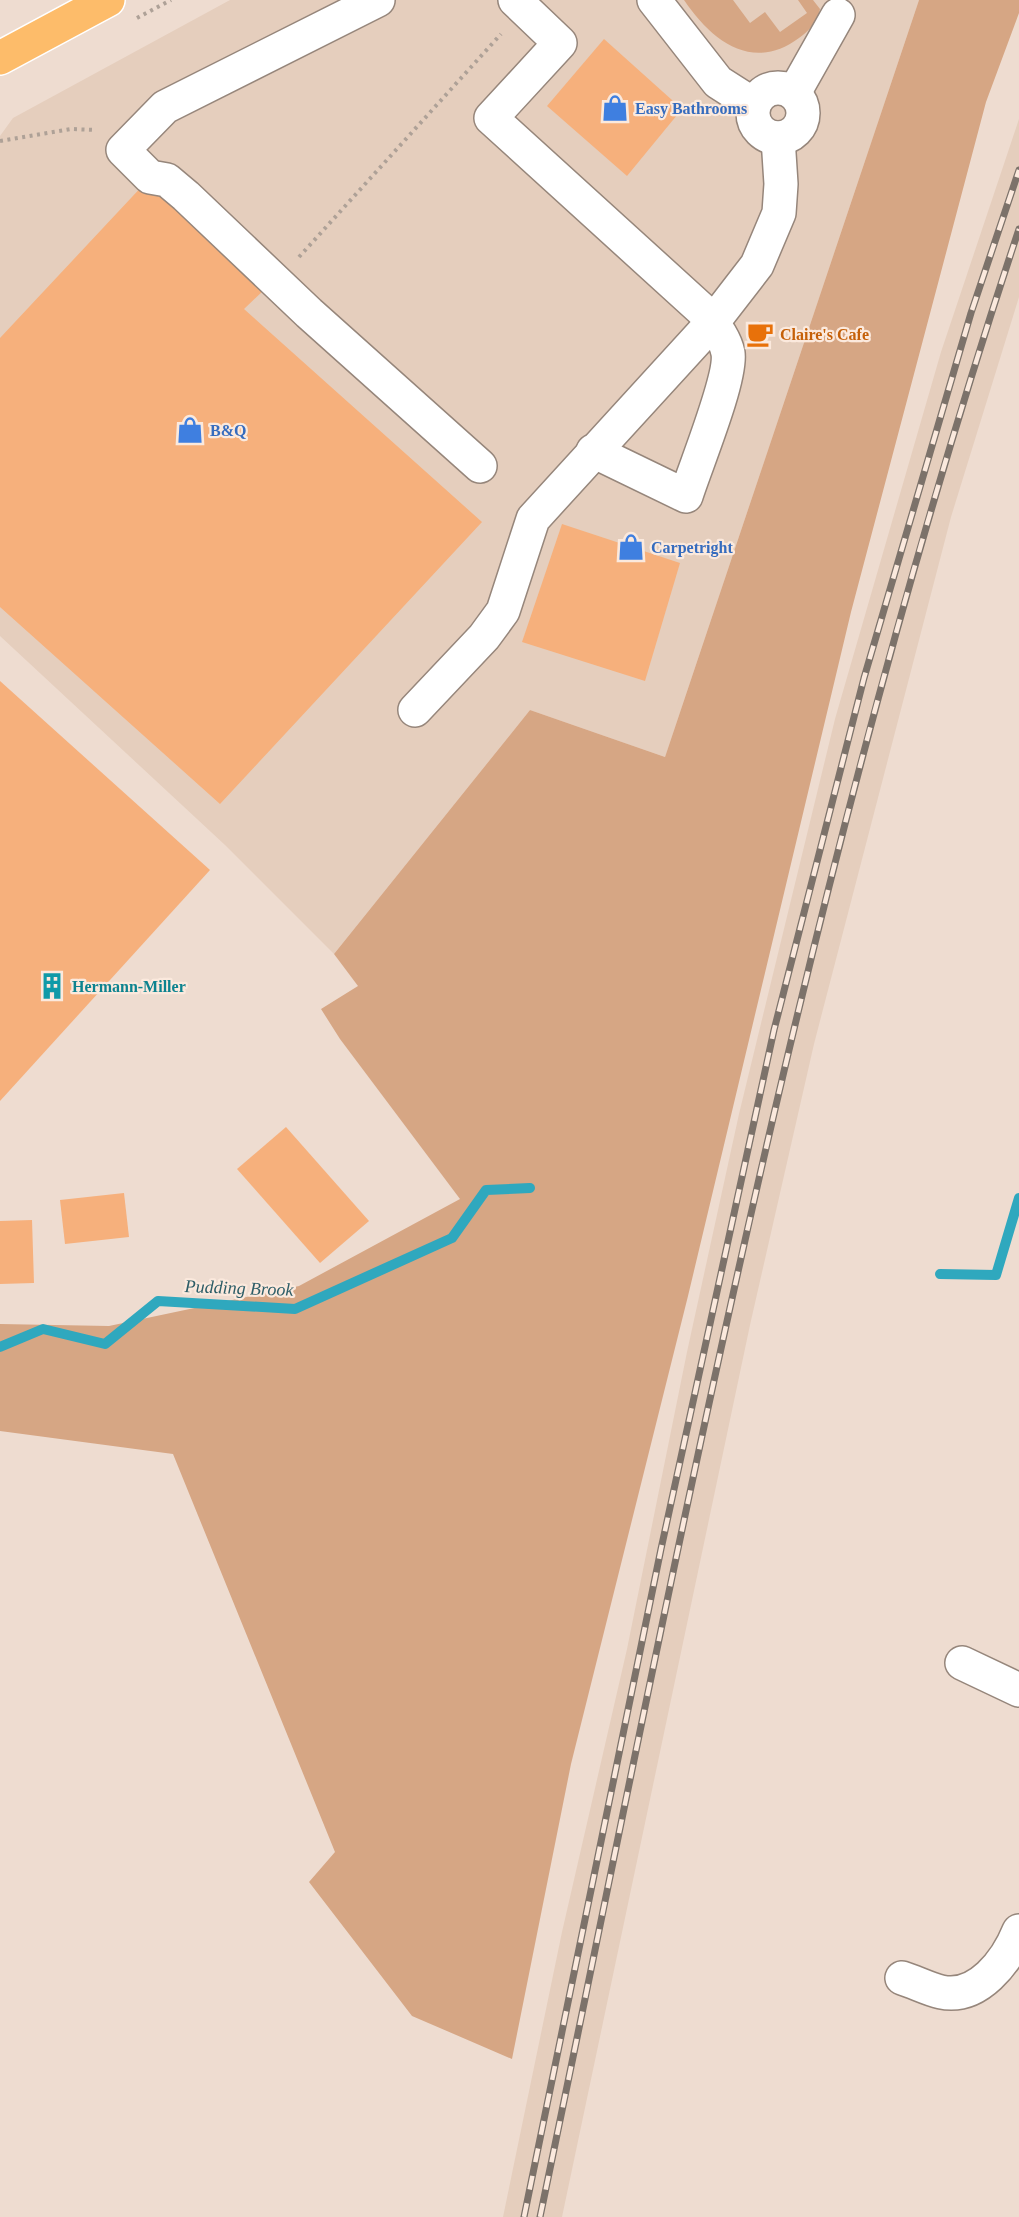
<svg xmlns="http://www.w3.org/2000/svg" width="1019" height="2217" font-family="'Times New Roman',serif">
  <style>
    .built { fill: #e5cebd }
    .green { fill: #d6a684 }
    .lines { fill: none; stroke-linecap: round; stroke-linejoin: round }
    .stream { stroke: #2fa8be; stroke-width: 10 }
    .building { fill: #f6b07c }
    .minor-casing { stroke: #96867b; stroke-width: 36 }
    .major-casing { stroke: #fff; stroke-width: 36 }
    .path { stroke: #aea197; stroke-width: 4; stroke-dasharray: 3 4.5; stroke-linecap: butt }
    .minor { stroke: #fff; stroke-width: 33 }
    .major { stroke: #fdbc6a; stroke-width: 33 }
    .rail-casing { stroke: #7c726a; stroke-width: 7 }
    .rail { stroke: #fbe9dd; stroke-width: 4.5; stroke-dasharray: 14; stroke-linecap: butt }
    .labels { text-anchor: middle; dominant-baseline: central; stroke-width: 4.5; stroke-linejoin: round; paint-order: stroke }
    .shop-label { font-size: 16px; font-weight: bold; fill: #366cbe; stroke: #fbe9dd; text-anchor: start }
    .food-label { font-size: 16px; font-weight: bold; fill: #c56008; stroke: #fbe9dd; text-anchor: start }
    .culture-label { font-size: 16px; font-weight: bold; fill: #0d838f; stroke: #fbe9dd; text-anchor: start }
    .water-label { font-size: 18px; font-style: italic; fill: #2d5d67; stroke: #fbe9dd }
  </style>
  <rect width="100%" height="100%" fill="#eedcd0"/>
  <g class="built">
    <path d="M230,0H919L665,757L530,710L334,954L225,845L0,636V136L13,118Z"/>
    <path d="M1019,119V297L951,517L814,1044L750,1325L562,2217H503L562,1932L627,1649L687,1352L739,1114L835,719L941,352Z"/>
  </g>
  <g class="green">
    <path d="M684,0H733L750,23L765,12L780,32L807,13L798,0H813L820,9C818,21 809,31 799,38C752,73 711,40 684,0Z"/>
    <path d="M919,0H1019V13L986,102L851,612L688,1296L571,1764L512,2059L412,2016L309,1882L335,1852L173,1454L0,1431V1324L109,1326L299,1286L460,1199L340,1039L321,1009L358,986L334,954L530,710L665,757Z"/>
  </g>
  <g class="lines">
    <g class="stream">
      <path d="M940,1274L996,1275L1019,1198"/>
      <path d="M0,1347L43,1329L105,1344L158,1301L295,1309L452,1238L486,1190L530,1188"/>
    </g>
  </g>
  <g class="building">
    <path d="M604,39L682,109L627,176L547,106Z"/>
    <path d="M146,182L265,289L244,309L482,522L220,804L0,607V338Z"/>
    <path d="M759,321L769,324L761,347L751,343Z"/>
    <path d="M562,524L680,563L645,681L522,642Z"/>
    <path d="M0,681L210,870L0,1101Z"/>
    <path d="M286,1127L369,1221L320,1263L237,1169Z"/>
    <path d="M124,1193L129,1237L65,1244L60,1200Z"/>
    <path d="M32,1220L34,1283L0,1284V1221Z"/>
  </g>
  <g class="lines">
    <defs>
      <g id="minor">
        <path d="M378,0L165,107L123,150L150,177L167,180L186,196L309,313L480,466"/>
        <path d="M515,0L560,43L491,118L701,309C711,320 725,337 728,353C732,378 695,467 686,496L593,451"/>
        <path d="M654,0L718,82L754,105"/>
        <circle cx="778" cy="113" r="25"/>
        <path d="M794,93L838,15"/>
        <path d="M415,710L484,637L503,611L533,519L713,322L757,265L779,213L781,184L778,138"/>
        <path d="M962,1663L1019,1690"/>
        <path d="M902,1978C915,1982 928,1989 941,1992C978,2000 1007,1961 1019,1931"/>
      </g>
      <path id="major" d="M0,58L108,0"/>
    </defs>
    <use href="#minor" class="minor-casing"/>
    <use href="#major" class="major-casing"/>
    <g class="path">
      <path d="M137,18L171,0"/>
      <path d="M0,141L71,129L96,130"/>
      <path d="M299,257L501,34"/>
    </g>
    <use href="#minor" class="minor"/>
    <use href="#major" class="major"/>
    <defs>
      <g id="rail">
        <path d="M524,2217L661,1549L774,1030L864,678L971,313L1019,170"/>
        <path d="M540,2217C679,1550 803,876 1019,229"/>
      </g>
    </defs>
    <use href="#rail" class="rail-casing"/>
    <use href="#rail" class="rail"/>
  </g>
  <defs>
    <symbol id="shop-bare" viewBox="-9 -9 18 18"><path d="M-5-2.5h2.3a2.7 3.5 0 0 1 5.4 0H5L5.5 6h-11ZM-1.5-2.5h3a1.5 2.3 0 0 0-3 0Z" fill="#3f7fe0" stroke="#fbe9dd" stroke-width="2.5" paint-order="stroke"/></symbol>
    <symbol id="cafe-bare" viewBox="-9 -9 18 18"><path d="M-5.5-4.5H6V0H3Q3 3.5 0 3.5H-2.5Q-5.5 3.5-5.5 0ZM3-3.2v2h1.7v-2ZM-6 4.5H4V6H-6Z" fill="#e8710a" stroke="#fbe9dd" stroke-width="2.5" paint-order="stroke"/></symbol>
    <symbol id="building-bare" viewBox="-9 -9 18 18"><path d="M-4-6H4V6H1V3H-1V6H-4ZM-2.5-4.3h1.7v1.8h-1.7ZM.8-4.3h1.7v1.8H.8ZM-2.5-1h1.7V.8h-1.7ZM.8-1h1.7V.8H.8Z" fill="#0f9aa8" stroke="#fbe9dd" stroke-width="2.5" paint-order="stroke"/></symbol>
  </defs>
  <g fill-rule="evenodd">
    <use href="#shop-bare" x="596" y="89" width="38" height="38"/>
    <use href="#cafe-bare" x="741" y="315" width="38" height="38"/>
    <use href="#shop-bare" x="171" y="411" width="38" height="38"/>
    <use href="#shop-bare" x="612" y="528" width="38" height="38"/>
    <use href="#building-bare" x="33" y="967" width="38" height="38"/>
  </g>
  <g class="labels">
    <g class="shop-label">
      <text x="635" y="108">Easy Bathrooms</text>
      <text x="210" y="430">B&amp;Q</text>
      <text x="651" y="547">Carpetright</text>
    </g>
    <g class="food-label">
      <text x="780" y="334">Claire's Cafe</text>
    </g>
    <g class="culture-label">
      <text x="72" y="986">Hermann-Miller</text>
    </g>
    <g class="water-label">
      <text transform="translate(239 1288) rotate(2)">Pudding Brook</text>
    </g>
  </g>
</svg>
